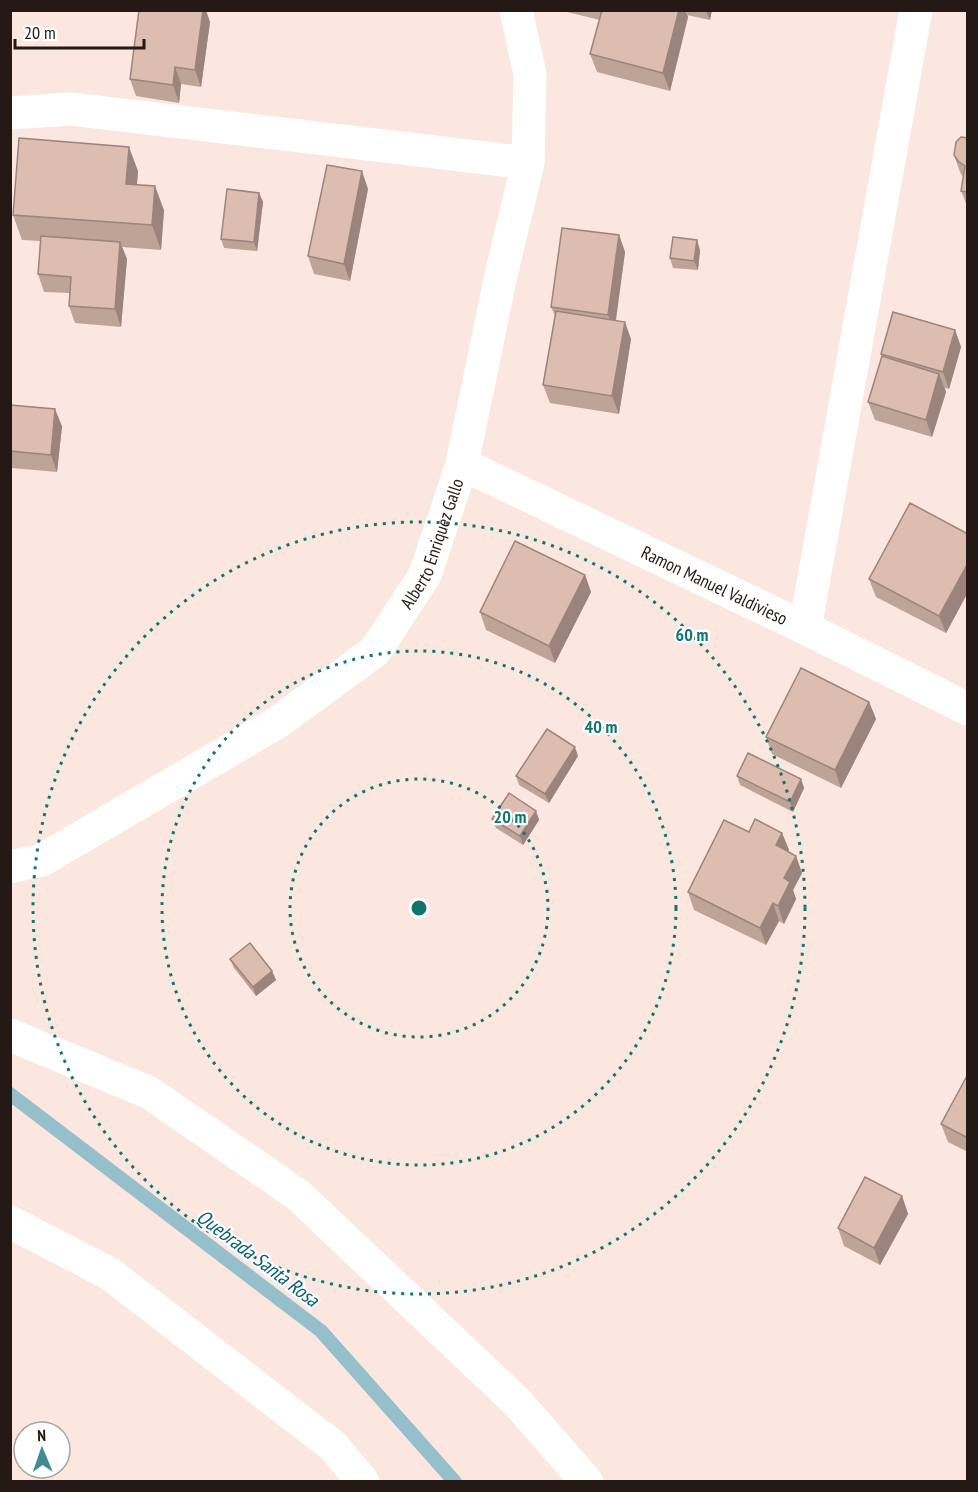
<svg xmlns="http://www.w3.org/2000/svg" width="978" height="1492" font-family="'PT Sans Narrow',sans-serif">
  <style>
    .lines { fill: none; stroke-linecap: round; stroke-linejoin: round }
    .stream { stroke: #94bfcb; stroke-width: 14 }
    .minor { stroke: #fff; stroke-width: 33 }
    .wall { fill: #bea397 }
    .shaded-wall { fill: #9b847b }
    .building { fill: #ddbdb0; stroke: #9b847b; stroke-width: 1.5 }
    .ring { fill: none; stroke: #0f766e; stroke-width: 3; stroke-dasharray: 3 6 }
    .labels { text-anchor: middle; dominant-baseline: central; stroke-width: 4.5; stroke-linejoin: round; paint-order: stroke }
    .street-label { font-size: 18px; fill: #241914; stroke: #fff }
    .water-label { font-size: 20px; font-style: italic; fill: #066072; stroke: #fff }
    .centre { fill: #0f766e; stroke: #fff; stroke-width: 3 }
    .ring-label { font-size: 18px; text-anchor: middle; font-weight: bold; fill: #0f766e; stroke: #fff; stroke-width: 4.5; stroke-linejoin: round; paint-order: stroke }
  </style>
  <rect width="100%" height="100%" fill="#fbe7df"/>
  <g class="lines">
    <path class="stream" d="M10,1094L321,1331L455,1482"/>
    <g class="minor">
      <path d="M10,113L71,109L528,163"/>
      <path id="s1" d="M462,464L805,628L968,709"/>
      <path d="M805,628L916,10"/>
      <path id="s2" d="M10,867L42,860L278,722L375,651L425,575L462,464L501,275L528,163L530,74L516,10"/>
      <path d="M10,1035L148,1092L297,1194L518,1403L587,1482"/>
      <path d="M10,1222L110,1274L333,1446L363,1482"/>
    </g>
  </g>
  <g class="wall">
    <path d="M567,10H685L688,17L670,91L597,72L590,54L600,20L567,12Z"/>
    <path d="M686,10H712L710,20L687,15Z"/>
    <path d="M210,22L201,87L181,84L179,103L136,96L130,79Z"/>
    <path d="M968,138V208L961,191L963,177L960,172L954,155Z"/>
    <path d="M138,171L137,184L164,210L161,250L122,247L127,259L121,327L75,323L69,306L70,293L44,292L38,274L40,241L22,240L13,215Z"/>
    <path d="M368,189L350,281L314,274L308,256Z"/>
    <path d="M259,193L263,202L257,251L224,248L221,239Z"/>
    <path d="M619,235L625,252L616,321L631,339L619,414L550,403L543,385L555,316L551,307Z"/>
    <path d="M700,250L698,270L673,268L670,258Z"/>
    <path d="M955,330L961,347L949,389L945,388L946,392L932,437L875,420L868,402L882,357L881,354Z"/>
    <path d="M10,405L62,426L57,472L12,468L10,464Z"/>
    <path d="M968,534V592L946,633L876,597L869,579Z"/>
    <path d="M585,575L591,592L555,663L486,630L480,612Z"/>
    <path d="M869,702L876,719L841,788L772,754L766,737Z"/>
    <path d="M578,756L549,803L519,785L516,776Z"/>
    <path d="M737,776L801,779L804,788L793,812L740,785Z"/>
    <path d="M536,811L539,820L523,845L496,828L492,819Z"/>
    <path d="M749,832L782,833L789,850L788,852L796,856L802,873L793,890L796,899L784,924L779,921L766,945L694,910L688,892Z"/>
    <path d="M230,959L272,971L276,980L256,996L234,968Z"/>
    <path d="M968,1074V1152L948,1142L941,1124Z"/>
    <path d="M902,1196L908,1214L880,1265L844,1246L838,1228Z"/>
  </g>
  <g class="shaded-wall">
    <path d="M203,10H206L210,22L201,87L195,70Z"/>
    <path d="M679,10H685L688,17L670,91L663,73Z"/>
    <path d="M706,10H712L710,20L706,11Z"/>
    <path d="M175,67L181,84L179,103L173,85Z"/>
    <path d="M129,147L138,171L135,208L126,184Z"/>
    <path d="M362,171L368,189L350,281L344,264Z"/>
    <path d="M155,186L164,210L161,250L152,225Z"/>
    <path d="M259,193L263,202L257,251L254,242Z"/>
    <path d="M619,235L625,252L614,332L608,315Z"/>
    <path d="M697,240L700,250L698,270L694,261Z"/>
    <path d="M120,242L127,259L121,327L115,309Z"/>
    <path d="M625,322L631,339L619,414L612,396Z"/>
    <path d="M955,330L961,347L949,389L943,372Z"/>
    <path d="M939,374L946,392L932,437L926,420Z"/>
    <path d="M55,409L62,426L57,472L51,455Z"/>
    <path d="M968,563V592L946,633L939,616Z"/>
    <path d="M585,575L591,592L555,663L549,646Z"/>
    <path d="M869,702L876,719L841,788L835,770Z"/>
    <path d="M575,747L578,756L549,803L545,794Z"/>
    <path d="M801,779L804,788L793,812L790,802Z"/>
    <path d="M536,811L539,820L523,845L520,836Z"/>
    <path d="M782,833L789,850L782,862L776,845Z"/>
    <path d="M796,856L802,873L793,890L796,899L784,924L778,906L784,878Z"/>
    <path d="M773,903L779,921L766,945L760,928Z"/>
    <path d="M272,971L276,980L256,996L253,987Z"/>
    <path d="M902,1196L908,1214L880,1265L874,1248Z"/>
  </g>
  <g class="building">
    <path d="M139,10H203L195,70L175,67L173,85L130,79Z"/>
    <path d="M602,10H679L663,73L590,54Z"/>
    <path d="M961,137L968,138V192L961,191L965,166L958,161L954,155L956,142Z"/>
    <path d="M19,138L129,147L126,184L155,186L152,225L13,215Z"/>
    <path d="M327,165L362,171L344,264L308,256Z"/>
    <path d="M227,189L259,193L254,242L221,239Z"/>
    <path d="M562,228L619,235L608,315L551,307Z"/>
    <path d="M41,236L120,242L115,309L69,306L71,277L38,274Z"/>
    <path d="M673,237L697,240L694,261L670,258Z"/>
    <path d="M556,311L625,322L612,396L543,385Z"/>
    <path d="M893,312L955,330L943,372L881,354Z"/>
    <path d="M882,356L939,374L926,420L868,402Z"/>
    <path d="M10,405L55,409L51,455L10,451Z"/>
    <path d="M910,503L968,534V563L939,616L869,579Z"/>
    <path d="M515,541L585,575L549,646L480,612Z"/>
    <path d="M801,668L869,702L835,770L766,737Z"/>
    <path d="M547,729L575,747L545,794L516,776Z"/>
    <path d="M748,753L801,779L790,802L737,776Z"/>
    <path d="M509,793L536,811L520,836L492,819Z"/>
    <path d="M755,819L782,833L776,845L796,856L784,878L790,882L778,906L773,903L760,928L688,892L724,820L749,832Z"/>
    <path d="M250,943L272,971L253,987L230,959Z"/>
    <path d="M968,1074V1138L941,1124Z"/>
    <path d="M865,1177L902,1196L874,1248L838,1228Z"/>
  </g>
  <g class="ring">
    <circle cx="419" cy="908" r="129"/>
    <circle cx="419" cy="908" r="257"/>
    <circle cx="419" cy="908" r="386"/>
  </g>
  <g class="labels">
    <g class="street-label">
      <text stroke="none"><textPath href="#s2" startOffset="549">Alberto Enriquez Gallo</textPath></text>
      <text stroke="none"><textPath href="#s1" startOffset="280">Ramon Manuel Valdivieso</textPath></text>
    </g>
    <g class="water-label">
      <text transform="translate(258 1258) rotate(37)">Quebrada Santa Rosa</text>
    </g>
  </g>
  <circle cx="419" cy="908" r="9" class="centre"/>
  <g class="ring-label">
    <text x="692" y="641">60 m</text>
    <text x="601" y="733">40 m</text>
    <text x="510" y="823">20 m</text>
  </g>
  <rect width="978" height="1492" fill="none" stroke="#241914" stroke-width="24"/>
  <g transform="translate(42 1450) rotate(358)"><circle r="28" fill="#ffffff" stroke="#a7a3a1" stroke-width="1.5"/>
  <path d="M0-4.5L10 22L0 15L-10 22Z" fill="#448a93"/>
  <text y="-9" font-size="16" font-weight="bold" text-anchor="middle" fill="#241914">N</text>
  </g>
  <path d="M15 39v9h129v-9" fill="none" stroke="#241914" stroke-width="3"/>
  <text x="24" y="39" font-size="18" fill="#241914" stroke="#ffffff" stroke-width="4.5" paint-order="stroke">20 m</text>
</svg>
